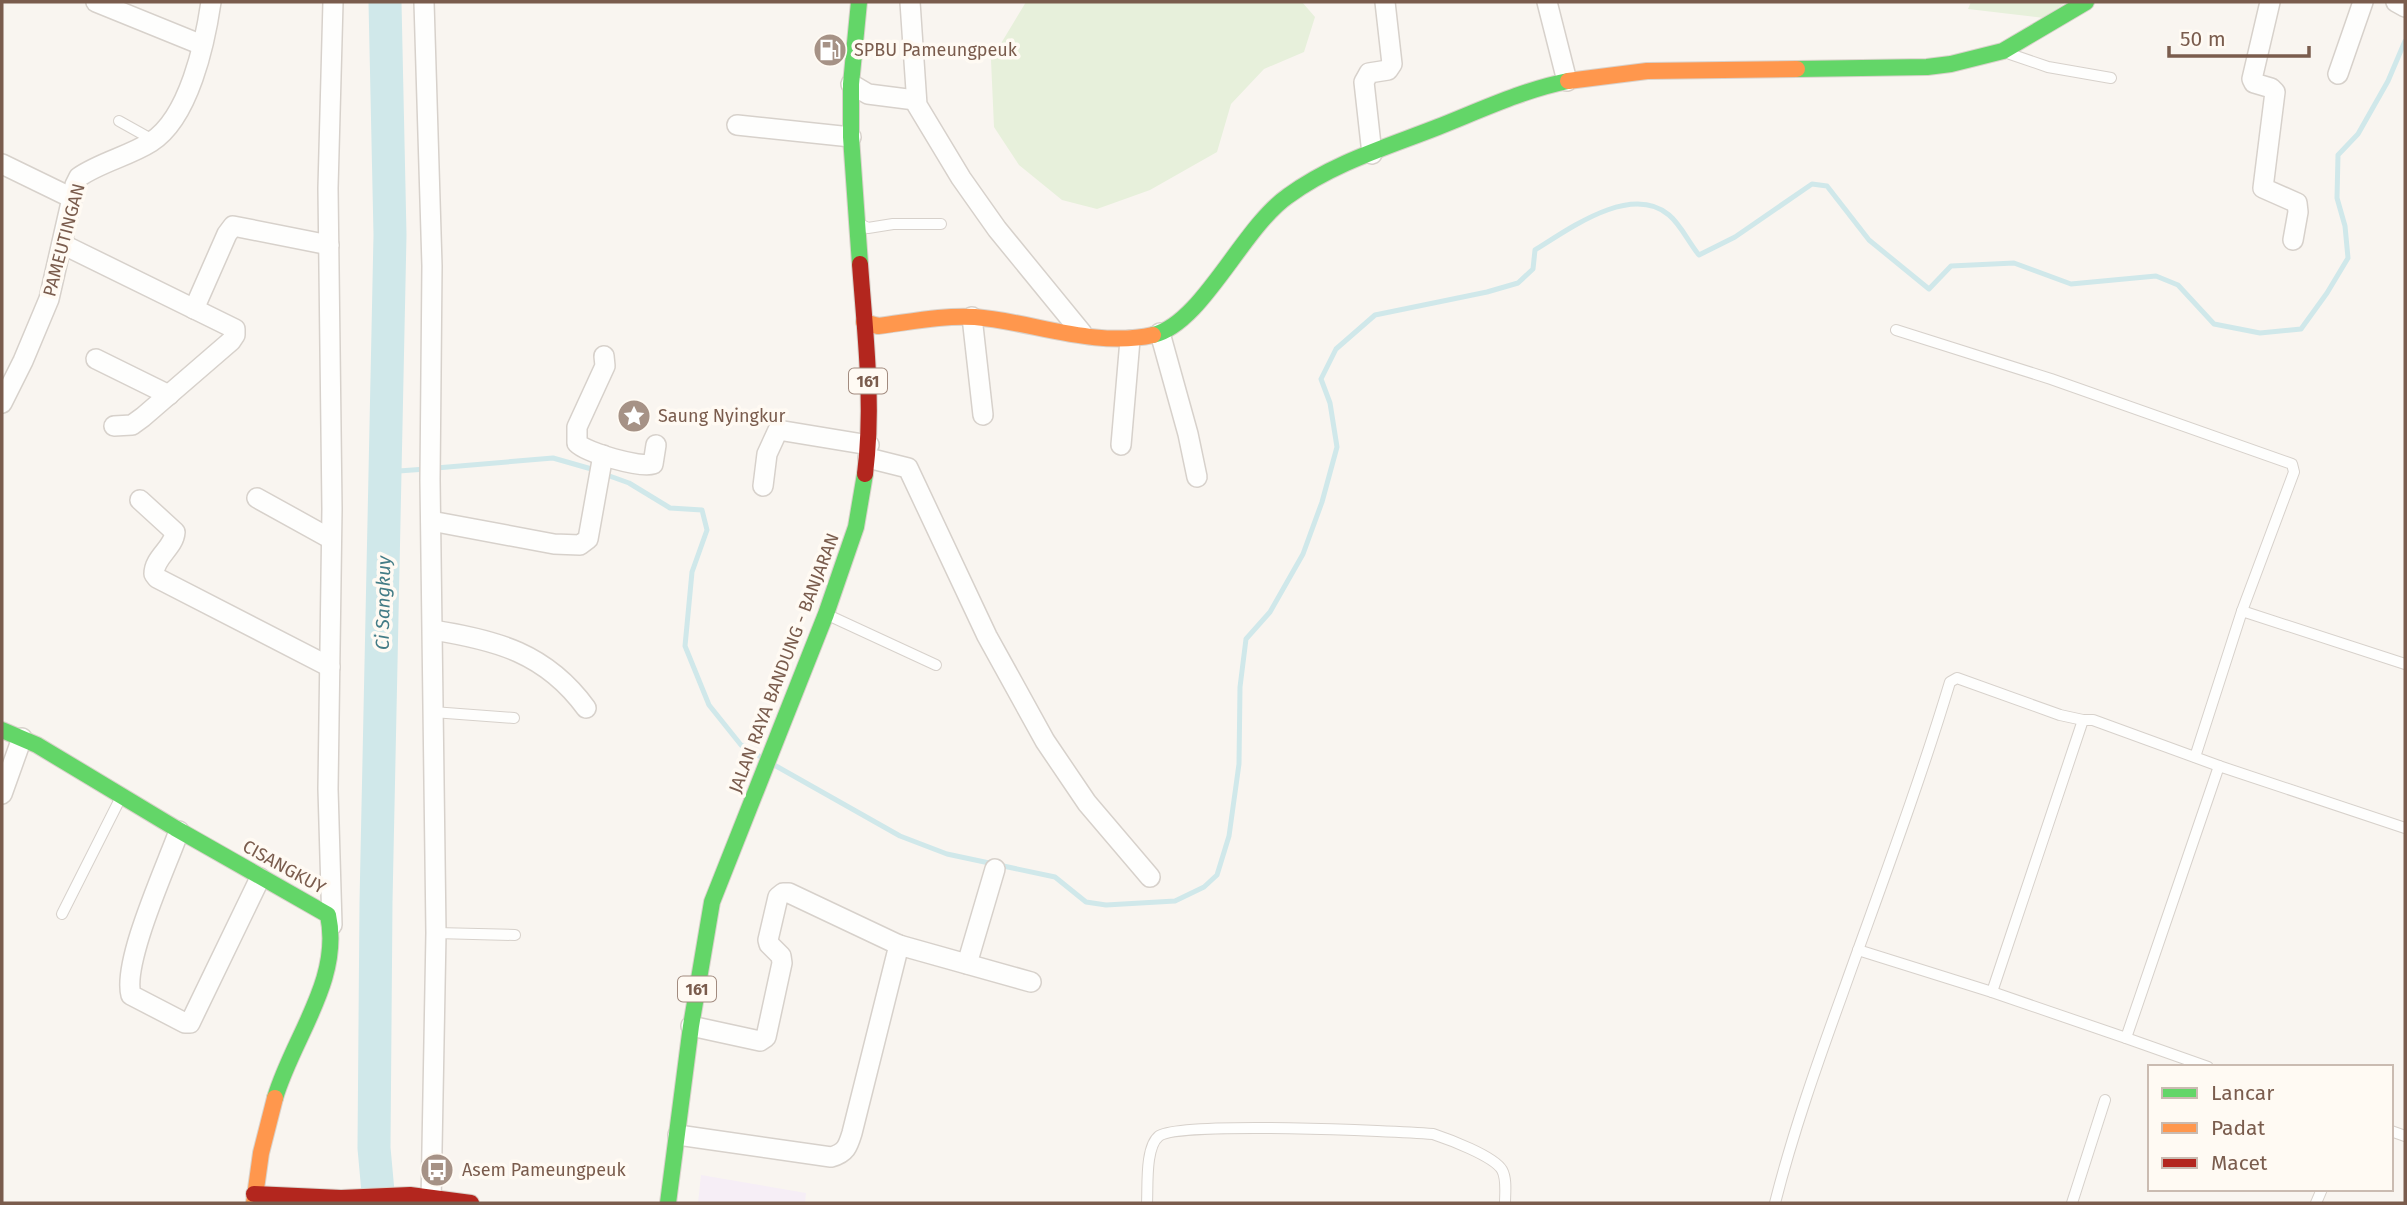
<svg xmlns="http://www.w3.org/2000/svg" width="2407" height="1205" font-family="'Fira Sans',sans-serif">
  <style>
    .education { fill: #f6eef6 }
    .green { fill: #e7f0db }
    .lines { fill: none; stroke-linecap: round; stroke-linejoin: round }
    .stream { stroke: #d0e8ea; stroke-width: 5 }
    .river { stroke: #d0e8ea; stroke-width: 33 }
    .lane-casing { stroke: #d7d1cb; stroke-width: 12 }
    .street-casing { stroke: #d7d1cb; stroke-width: 22 }
    .fast-casing { stroke: #d9d2cb; stroke-width: 18 }
    .slow-casing { stroke: #d9d2cb; stroke-width: 18 }
    .jam-casing { stroke: #d9d2cb; stroke-width: 18 }
    .lane { stroke: #fefefd; stroke-width: 10 }
    .street { stroke: #fefefd; stroke-width: 19 }
    .fast { stroke: #63d668; stroke-width: 16 }
    .slow { stroke: #ff974d; stroke-width: 16 }
    .jam { stroke: #b3261e; stroke-width: 16 }
    .labels { text-anchor: middle; dominant-baseline: central; stroke-width: 7; stroke-linejoin: round; paint-order: stroke }
    .shield { fill: #fffaf3; stroke: #a28b7f; stroke-width: 2 }
    .shield-label { font-size: 16px; font-weight: bold; fill: #7a5c4d }
    .poi-label { font-size: 18px; fill: #7a5c4d; stroke: #fffaf3; text-anchor: start }
    .street-label { font-size: 18px; fill: #7a5c4d; stroke: #fffaf3 }
    .water-label { font-size: 19px; font-style: italic; fill: #437c86; stroke: #fffaf3 }
  </style>
  <rect width="100%" height="100%" fill="#f9f5f0"/>
  <path class="education" d="M701,1175L806,1193L805,1203H698Z"/>
  <g class="green">
    <path d="M1026,2H1302L1315,17L1304,52L1264,69L1231,104L1217,152L1150,190L1097,209L1062,200L1019,165L994,127L991,60Z"/>
    <path d="M1971,2H2066L2044,18L1968,9Z"/>
  </g>
  <g class="lines">
    <g class="stream">
      <path d="M436,468L553,458L595,470"/>
      <path d="M385,472L426,469"/>
      <path d="M604,474L629,483L670,508L702,510L707,530L692,572L685,646L709,705L741,745L759,756"/>
      <path d="M776,766L900,836L947,854L1055,877L1086,902L1106,905L1175,901L1204,887L1217,875L1229,836L1239,764L1240,687L1246,639L1270,612L1303,554L1322,502L1337,447L1330,403L1321,379L1336,349L1375,315L1487,292L1518,283L1533,269L1535,250C1569,229 1631,183 1669,215C1681,225 1689,243 1699,255L1735,237L1812,184L1827,186L1869,240L1929,289L1951,266L2014,263L2071,284L2156,276L2178,285L2214,324L2260,333L2301,329L2327,293L2348,258L2345,226L2337,198L2338,155L2358,134L2388,81L2405,41"/>
    </g>
    <path class="river" d="M379,1203L374,1148L376,902L390,235L385,2"/>
    <defs>
      <g id="lane">
        <path d="M2010,54L2048,67L2111,78"/>
        <path d="M119,121L153,140"/>
        <path d="M862,225L868,228L893,224H941"/>
        <path d="M1896,330L2051,379L2292,464L2294,472L2242,611"/>
        <path d="M830,616L936,665"/>
        <path d="M433,712L514,718"/>
        <path d="M2195,757L2242,611L2405,664"/>
        <path d="M62,914L121,797"/>
        <path d="M436,933L515,935"/>
        <path d="M1858,950L1992,992L2126,1038"/>
        <path d="M1992,992L2083,720H2093L2219,766"/>
        <path d="M2208,1067L2126,1038L2219,766L2405,828"/>
        <path d="M2391,1131L2405,1136"/>
        <path d="M1147,1203C1148,1186 1145,1147 1159,1136C1178,1121 1396,1131 1433,1134C1448,1139 1494,1156 1502,1170C1507,1179 1505,1193 1505,1203"/>
        <path d="M1775,1203C1793,1132 1817,1064 1842,995C1879,891 1918,788 1950,682L1957,678L2060,715L2083,720"/>
        <path d="M2072,1203L2105,1100"/>
        <path d="M2316,1203L2322,1189"/>
      </g>
      <g id="street">
        <path d="M96,2L202,45"/>
        <path d="M424,2L432,266L430,480L436,933L431,1203"/>
        <path d="M910,2L917,105L961,178L997,229L1082,333"/>
        <path d="M1547,2L1567,81"/>
        <path d="M2270,2L2252,79L2254,83L2271,88L2275,92L2263,188L2297,203L2298,212L2293,240"/>
        <path d="M2396,2L2405,7"/>
        <path d="M2338,74L2363,2"/>
        <path d="M851,84L868,94L915,100"/>
        <path d="M737,125L851,137"/>
        <path d="M1372,154L1364,82L1369,73L1388,70L1392,64L1385,2"/>
        <path d="M2,164L72,198"/>
        <path d="M62,244L235,329V335L231,341L143,417L132,425L114,426"/>
        <path d="M194,309L227,234L233,226L329,245"/>
        <path d="M972,317L983,415"/>
        <path d="M1160,333L1188,434L1197,477"/>
        <path d="M604,356L605,366L577,427V443C587,453 640,468 653,464L656,445"/>
        <path d="M96,359L169,395"/>
        <path d="M2,403L23,361L49,299L75,185L79,177C101,162 129,156 151,142C189,118 205,43 211,2"/>
        <path d="M1121,445L1130,340"/>
        <path d="M868,458L908,468L987,636L1045,741L1087,803L1150,877"/>
        <path d="M763,486L767,454L778,430L869,445"/>
        <path d="M257,498L331,539"/>
        <path d="M140,500L175,532C174,548 154,557 154,574L157,578L330,667"/>
        <path d="M431,521L554,544L580,545L588,539L603,455"/>
        <path d="M433,630C496,640 546,653 586,708"/>
        <path d="M2,794L22,738"/>
        <path d="M179,831C167,865 122,962 131,995L185,1023H190L260,878"/>
        <path d="M332,925L328,789L332,509L328,188L333,2"/>
        <path d="M967,964L995,869"/>
        <path d="M691,1026L760,1041L766,1037L782,963L781,956L769,944L768,940L778,897L783,893H789L899,945L1031,982"/>
        <path d="M678,1135L831,1157C846,1153 848,1146 852,1133L899,945"/>
      </g>
      <g id="fast">
        <path d="M859,2L851,84V137L860,264"/>
        <path d="M1797,69L1927,67L1951,64L2003,51L2086,2"/>
        <path d="M1153,335C1202,324 1242,228 1288,196C1333,163 1387,147 1438,127C1481,110 1523,90 1568,81"/>
        <path d="M2,730L37,745L175,828L328,915C342,980 293,1037 275,1098"/>
        <path d="M668,1203L691,1026L712,902L826,614L856,527L865,474"/>
      </g>
      <g id="slow">
        <path d="M1568,81L1647,71L1797,69"/>
        <path d="M864,322L878,326C910,322 943,315 975,317C1033,322 1095,348 1153,335"/>
        <path d="M254,1203L261,1153L275,1098"/>
      </g>
      <g id="jam">
        <path d="M860,264C865,334 874,404 865,474"/>
        <path d="M254,1194L341,1198L410,1195L471,1203"/>
      </g>
    </defs>
    <use href="#lane" class="lane-casing"/>
    <use href="#street" class="street-casing"/>
    <use href="#fast" class="fast-casing"/>
    <use href="#slow" class="slow-casing"/>
    <use href="#jam" class="jam-casing"/>
    <use href="#lane" class="lane"/>
    <use href="#street" class="street"/>
    <use href="#fast" class="fast"/>
    <use href="#slow" class="slow"/>
    <use href="#jam" class="jam"/>
  </g>
  <defs>
    <symbol id="fuel-disc" viewBox="-11 -11 22 22"><circle r="9.5" fill="#a69286" stroke="#fffaf3"/><path d="M-5.5-6h7V0h2V4h1.3V-2.5L3-4.5l.8-.8L6-3V5H2.5V1h-1V6h-7ZM-4.2-4.7v3.2H.2V-4.7Z" fill="#fff"/></symbol>
    <symbol id="sight-disc" viewBox="-11 -11 22 22"><circle r="9.5" fill="#a69286" stroke="#fffaf3"/><path d="M0-6L1.8-2.2L6-1.7L2.9 1.2L3.7 5.4L0 3.3L-3.7 5.4L-2.9 1.2L-6-1.7L-1.8-2.2Z" fill="#fff"/></symbol>
    <symbol id="bus-disc" viewBox="-11 -11 22 22"><circle r="9.5" fill="#a69286" stroke="#fffaf3"/><path d="M-5-6H5V4H4V6H2V4H-2V6H-4V4H-5ZM-3.5-4V0h7V-4ZM-3.5 1.2v1.5H-2V1.2ZM2 1.2v1.5H3.5V1.2Z" fill="#fff"/></symbol>
  </defs>
  <g fill-rule="evenodd">
    <use href="#fuel-disc" x="811" y="31" width="38" height="38"/>
    <use href="#sight-disc" x="615" y="397" width="38" height="38"/>
    <use href="#bus-disc" x="418" y="1151" width="38" height="38"/>
  </g>
  <g class="labels">
    <g class="shield">
      <rect x="849" y="368.5" width="38" height="25" rx="5"/>
      <rect x="678" y="976.5" width="38" height="25" rx="5"/>
    </g>
    <g class="shield-label">
      <text x="868" y="381">161</text>
      <text x="697" y="989">161</text>
    </g>
    <g class="poi-label">
      <text x="854" y="50">SPBU Pameungpeuk</text>
      <text x="658" y="416">Saung Nyingkur</text>
      <text x="462" y="1170">Asem Pameungpeuk</text>
    </g>
    <g class="street-label">
      <text transform="translate(64 240) rotate(-75)">PAMEUTINGAN</text>
      <text transform="translate(784 663) rotate(-69)">JALAN RAYA BANDUNG - BANJARAN</text>
      <text transform="translate(284 867) rotate(29)">CISANGKUY</text>
    </g>
    <g class="water-label">
      <text transform="translate(383 603) rotate(-89)">Ci Sangkuy</text>
    </g>
  </g>
  <rect width="2407" height="1205" fill="none" stroke="#7a5c4d" stroke-width="7"/>
  <rect x="2148" y="1065" width="245" height="126" fill="#fffaf3" stroke="#cabbb1" stroke-width="2"/>
  <rect x="2162" y="1088" width="35" height="10" fill="#63d668" stroke="#cabbb1" stroke-width="2"/>
  <text x="2211" y="1100" font-size="21" fill="#7a5c4d">Lancar</text>
  <rect x="2162" y="1123" width="35" height="10" fill="#ff974d" stroke="#cabbb1" stroke-width="2"/>
  <text x="2211" y="1135" font-size="21" fill="#7a5c4d">Padat</text>
  <rect x="2162" y="1158" width="35" height="10" fill="#b3261e" stroke="#cabbb1" stroke-width="2"/>
  <text x="2211" y="1170" font-size="21" fill="#7a5c4d">Macet</text>
  <path d="M2169 46v10h140v-10" fill="none" stroke="#7a5c4d" stroke-width="3.5"/>
  <text x="2180" y="46" font-size="21" fill="#7a5c4d" stroke="#fffaf3" stroke-width="5" paint-order="stroke">50 m</text>
</svg>
